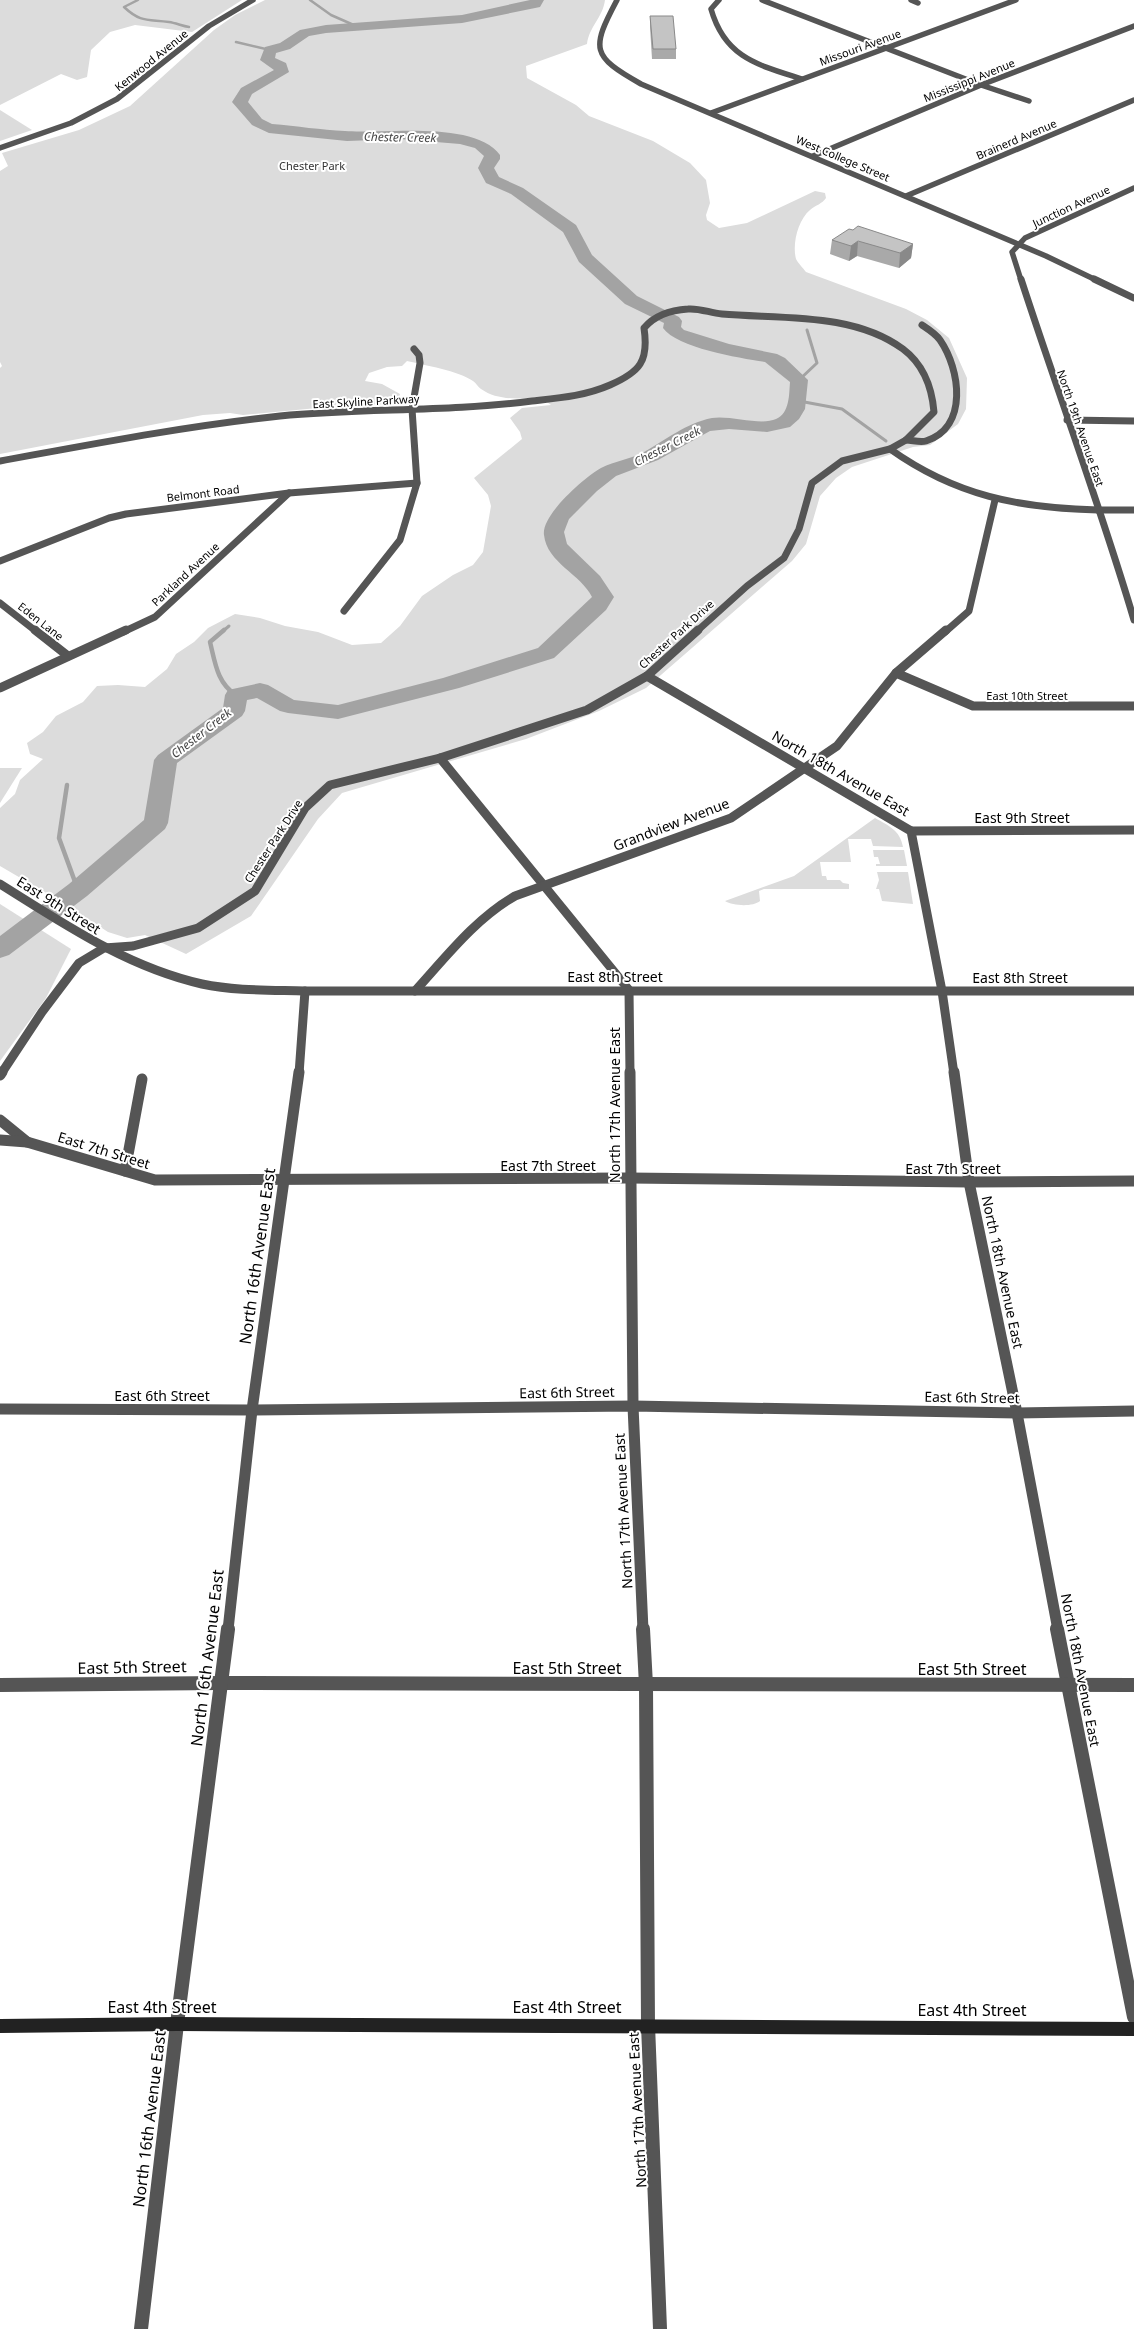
<svg xmlns="http://www.w3.org/2000/svg" width="1134" height="2329" font-family="'Noto Sans',sans-serif">
  <style>
    .green { fill: #dcdcdc }
    .lines { fill: none; stroke-linecap: round; stroke-linejoin: round }
    .stream-far2 { stroke: #a3a3a3; stroke-width: 2.5 }
    .stream-far1 { stroke: #a3a3a3; stroke-width: 3 }
    .stream { stroke: #a3a3a3; stroke-width: 4.5 }
    .river { fill: #a3a3a3; fill-rule: evenodd }
    .minor-far4 { stroke: #555; stroke-width: 5.5 }
    .minor-far3 { stroke: #555; stroke-width: 7 }
    .minor-far2 { stroke: #555; stroke-width: 9 }
    .minor-far1 { stroke: #555; stroke-width: 11 }
    .minor { stroke: #555; stroke-width: 14 }
    .tertiary-far2 { stroke: #555; stroke-width: 5.5 }
    .tertiary-far1 { stroke: #555; stroke-width: 7 }
    .tertiary { stroke: #555; stroke-width: 9 }
    .secondary { stroke: #222; stroke-width: 14 }
    .wall { fill: #a9a9a9 }
    .shaded-wall { fill: #898989 }
    .building { fill: #c4c4c4; stroke: #898989 }
    .labels { text-anchor: middle; dominant-baseline: central; stroke-width: 4; stroke-linejoin: round; paint-order: stroke }
    .far-street-label { font-size: 11px; fill: #000; stroke: #fff }
    .far-park-label { font-size: 11px; fill: #333; stroke: #fff }
    .far-water-label { font-size: 12px; font-style: italic; fill: #444; stroke: #fff }
    .street-label { font-size: 14px; fill: #000; stroke: #fff }
    .near-street-label { font-size: 16px; fill: #000; stroke: #fff }
  </style>
  <rect width="100%" height="100%" fill="#fff"/>
  <g class="green">
    <path d="M0,0H242L192,32L135,25L110,32L91,50L87,77L77,80L61,74L0,105Z"/>
    <path d="M265,0H605C603,17 589,27 587,44L526,66L527,78L576,105L589,116L653,141L690,163L706,180L710,203L706,215L707,220L719,228L747,223L815,191L825,193L826,198C822,204 816,205 810,210C798,220 792,244 796,259C798,263 803,268 806,272L906,309L927,320L949,338L967,378L966,409L958,424L930,445L913,447L852,467L836,478L820,496L806,544L792,561L646,688L599,711L526,739L342,793L318,819L251,916L186,954L145,935L127,938L108,932L65,904L0,866V808L15,794L20,780L43,759L30,754L27,743L43,732L56,716L83,702L97,686L118,685L145,687L167,669L176,654L194,642L208,628L235,614L260,618L285,626L318,632L352,645L381,643L400,626L422,596L453,575L473,565L483,552L491,506L488,495L474,478L522,439L520,432L510,418L522,408L551,405L540,397C521,399 498,401 481,389C478,387 476,383 473,381C459,371 424,365 407,361L402,366L387,367L369,373L365,381L382,384L400,394L397,404L349,405L243,415L230,413L203,415L0,454V368L2,366L0,362V171L8,166L2,153L79,130L130,106L214,30L235,15Z"/>
    <path d="M0,110L32,130L0,141Z"/>
    <path d="M0,768H22L0,803Z"/>
    <path d="M875,818C889,826 900,830 903,847L873,846L871,839H848L851,862H820L822,876H826L827,880H840L843,883L849,884V889H764L759,891L760,901C753,907 733,906 725,901L794,876Z"/>
    <path d="M873,850H904L907,866H876V864H880L878,857H874Z"/>
    <path d="M877,872H908L913,904L882,901L879,889H876L879,880Z"/>
    <path d="M0,904L71,949L46,998L0,1061Z"/>
  </g>
  <g class="lines">
    <g class="stream-far2">
      <path d="M138,0L124,7C141,23 148,19 169,22C176,23 182,26 189,27"/>
      <path d="M310,0L331,15L356,26"/>
      <path d="M236,42L270,50"/>
    </g>
    <g class="stream-far1">
      <path d="M799,380L817,363L807,330"/>
      <path d="M799,401L842,409L886,441"/>
      <path d="M222,632L229,626"/>
    </g>
    <g class="stream">
      <path d="M224,630L210,642C215,662 217,683 236,695"/>
      <path d="M67,785L59,838L78,890"/>
    </g>
    <path class="river" d="M530,0H544L540,7L462,23L326,33L309,36L290,49L276,53L275,58L286,63L289,72L252,94L248,102L262,119L272,124C297,126 321,130 345,131C384,134 475,120 500,155V159L494,168L499,177L523,188L576,225L592,255L637,296L679,317L682,321L681,327L684,330L729,344L777,354L785,358L808,380L805,409L799,419L790,427L767,432L729,429L710,431L658,460L616,476L597,491L569,519L564,532L567,544L600,576L614,597L606,610L554,658L459,688L338,719L288,713L280,711L257,698L247,700L245,711L242,716L177,763L168,823L165,829L87,896L9,955L0,958V936L69,884L144,820L154,760L158,755L223,708L225,695L228,690L260,683L268,685L294,700L338,705L443,678L538,648L592,597C581,574 547,563 544,535C541,515 585,477 601,468C615,461 631,459 644,452C666,440 686,423 712,418C730,415 761,426 776,419C790,413 789,394 790,382L765,362C740,358 677,348 663,328L664,323L625,304L579,262L563,232L511,194L486,183L478,168L484,156L475,148L460,144L400,139L347,141L269,133L252,125L232,102L241,88L274,70L260,60L265,47L280,43L300,30L326,25L462,15Z"/>
    <g class="minor-far4">
      <path d="M719,0L711,9C725,58 758,65 802,79"/>
      <path d="M762,0L981,85L1029,101"/>
      <path d="M911,0L918,3"/>
      <path d="M711,113L1016,0"/>
      <path d="M813,156L981,85L1134,26"/>
      <path d="M906,196L1134,100"/>
    </g>
    <g class="minor-far3">
      <path d="M1067,420L1134,421"/>
      <path d="M906,440C912,440 920,443 926,441C969,427 960,369 940,340C936,334 928,329 922,325"/>
      <path d="M1098,510H1134"/>
      <path d="M0,561L109,518L126,514L289,493L417,483"/>
      <path d="M0,603L37,632"/>
      <path d="M344,611L400,540L417,483L412,409L420,363L419,355L414,349"/>
      <path d="M123,632L155,617L289,493"/>
      <path d="M696,632L747,586L784,558L799,529L812,483L842,461L890,449"/>
      <path d="M945,632L969,611L995,500"/>
    </g>
    <g class="minor-far2">
      <path d="M35,630L68,656"/>
      <path d="M896,673L973,706H1134"/>
      <path d="M647,676L911,831L942,991L954,1074"/>
      <path d="M0,688L126,630"/>
      <path d="M440,758L629,990L630,1074"/>
      <path d="M911,831L1134,830"/>
      <path d="M415,991C446,957 475,919 515,896L731,818L837,746L896,673L946,630"/>
      <path d="M1,1074L42,1012L79,963L104,948L133,946L198,928L255,891L305,808L330,785L440,758L587,710L647,676L698,630"/>
      <path d="M299,1074L305,991"/>
    </g>
    <g class="minor-far1">
      <path d="M630,1072L633,1406L643,1630"/>
      <path d="M954,1072L969,1182L1017,1413L1058,1630"/>
      <path d="M0,1075L2,1072"/>
      <path d="M0,1120L27,1142"/>
      <path d="M0,1140L27,1142L155,1180L629,1178L969,1182L1134,1181"/>
      <path d="M125,1171L142,1079"/>
      <path d="M0,1409L252,1410L633,1406L1017,1413L1134,1411"/>
      <path d="M228,1630L252,1410L299,1072"/>
    </g>
    <g class="minor">
      <path d="M643,1629L646,1685L648,2025L660,2329"/>
      <path d="M1057,1629L1134,2017"/>
      <path d="M0,1685L221,1683L1134,1685"/>
      <path d="M141,2329L177,2024L228,1629"/>
    </g>
    <g class="tertiary-far2">
      <path d="M617,0C591,49 591,56 641,84L1046,256L1096,280"/>
      <path d="M0,148L71,123L117,99L209,26L253,0"/>
      <path d="M1021,280L1012,252L1025,238L1134,188"/>
    </g>
    <g class="tertiary-far1">
      <path d="M1021,279C1058,393 1100,505 1134,620"/>
      <path d="M1094,279L1134,298"/>
      <path d="M0,461C93,444 186,426 280,416C364,408 448,412 532,401C559,398 585,396 610,385C640,372 649,361 644,328C655,315 671,310 688,309C700,308 710,313 722,314C780,319 853,312 903,349C923,364 932,388 934,412L906,440L890,449C956,496 1019,508 1098,510"/>
    </g>
    <path class="tertiary" d="M0,884C64,924 127,967 202,984C235,991 271,990 305,991H1134"/>
    <path class="secondary" d="M0,2026L177,2024L1134,2029"/>
  </g>
  <g class="wall">
    <path d="M650,16L676,49V59H652L650,27Z"/>
    <path d="M832,240L913,244L911,258L899,268L857,256L849,261L830,254Z"/>
  </g>
  <g class="shaded-wall">
    <path d="M858,241L857,256L849,261L851,246Z"/>
    <path d="M913,244L911,258L899,268L900,253Z"/>
  </g>
  <g class="building">
    <path d="M650,16H673L676,49H653Z"/>
    <path d="M858,226L913,244L900,253L858,241L851,246L832,240L849,229L853,230Z"/>
  </g>
  <g class="labels">
    <g class="far-street-label">
      <text transform="translate(860 47) rotate(-20)">Missouri Avenue</text>
      <text transform="translate(151 60) rotate(-39)">Kenwood Avenue</text>
      <text transform="translate(969 80) rotate(-22)">Mississippi Avenue</text>
      <text transform="translate(1016 139) rotate(-23)">Brainerd Avenue</text>
      <text transform="translate(843 158) rotate(23)">West College Street</text>
      <text transform="translate(1071 206) rotate(-25)">Junction Avenue</text>
      <text transform="translate(366 401) rotate(-3)">East Skyline Parkway</text>
      <text transform="translate(1081 428) rotate(71)">North 19th Avenue East</text>
      <text transform="translate(203 493) rotate(-7)">Belmont Road</text>
      <text transform="translate(185 574) rotate(-43)">Parkland Avenue</text>
      <text transform="translate(41 621) rotate(38)">Eden Lane</text>
      <text transform="translate(676 634) rotate(-42)">Chester Park Drive</text>
      <text x="1027" y="695">East 10th Street</text>
      <text transform="translate(273 841) rotate(-57)">Chester Park Drive</text>
    </g>
    <g class="far-park-label">
      <text x="312" y="165">Chester Park</text>
    </g>
    <g class="far-water-label">
      <text transform="translate(400 137) rotate(1)">Chester Creek</text>
      <text transform="translate(667 446) rotate(-27)">Chester Creek</text>
      <text transform="translate(201 733) rotate(-38)">Chester Creek</text>
    </g>
    <g class="street-label">
      <text transform="translate(841 773) rotate(30)">North 18th Avenue East</text>
      <text x="1022" y="817">East 9th Street</text>
      <text transform="translate(671 824) rotate(-21)">Grandview Avenue</text>
      <text transform="translate(59 905) rotate(32)">East 9th Street</text>
      <text x="615" y="976">East 8th Street</text>
      <text x="1020" y="977">East 8th Street</text>
      <text transform="translate(614 1105) rotate(-90)">North 17th Avenue East</text>
      <text transform="translate(104 1150) rotate(17)">East 7th Street</text>
      <text x="548" y="1165">East 7th Street</text>
      <text x="953" y="1168">East 7th Street</text>
      <text transform="translate(1003 1272) rotate(78)">North 18th Avenue East</text>
      <text transform="translate(567 1392) rotate(-1)">East 6th Street</text>
      <text x="162" y="1395">East 6th Street</text>
      <text transform="translate(972 1397) rotate(1)">East 6th Street</text>
      <text transform="translate(623 1511) rotate(-93)">North 17th Avenue East</text>
      <text transform="translate(1081 1670) rotate(79)">North 18th Avenue East</text>
      <text transform="translate(637 2110) rotate(-93)">North 17th Avenue East</text>
    </g>
    <g class="near-street-label">
      <text transform="translate(257 1256) rotate(-82)">North 16th Avenue East</text>
      <text transform="translate(207 1658) rotate(-83)">North 16th Avenue East</text>
      <text transform="translate(132 1667) rotate(-1)">East 5th Street</text>
      <text x="567" y="1668">East 5th Street</text>
      <text x="972" y="1669">East 5th Street</text>
      <text x="162" y="2007">East 4th Street</text>
      <text x="567" y="2007">East 4th Street</text>
      <text x="972" y="2010">East 4th Street</text>
      <text transform="translate(149 2119) rotate(-83)">North 16th Avenue East</text>
    </g>
  </g>
</svg>
